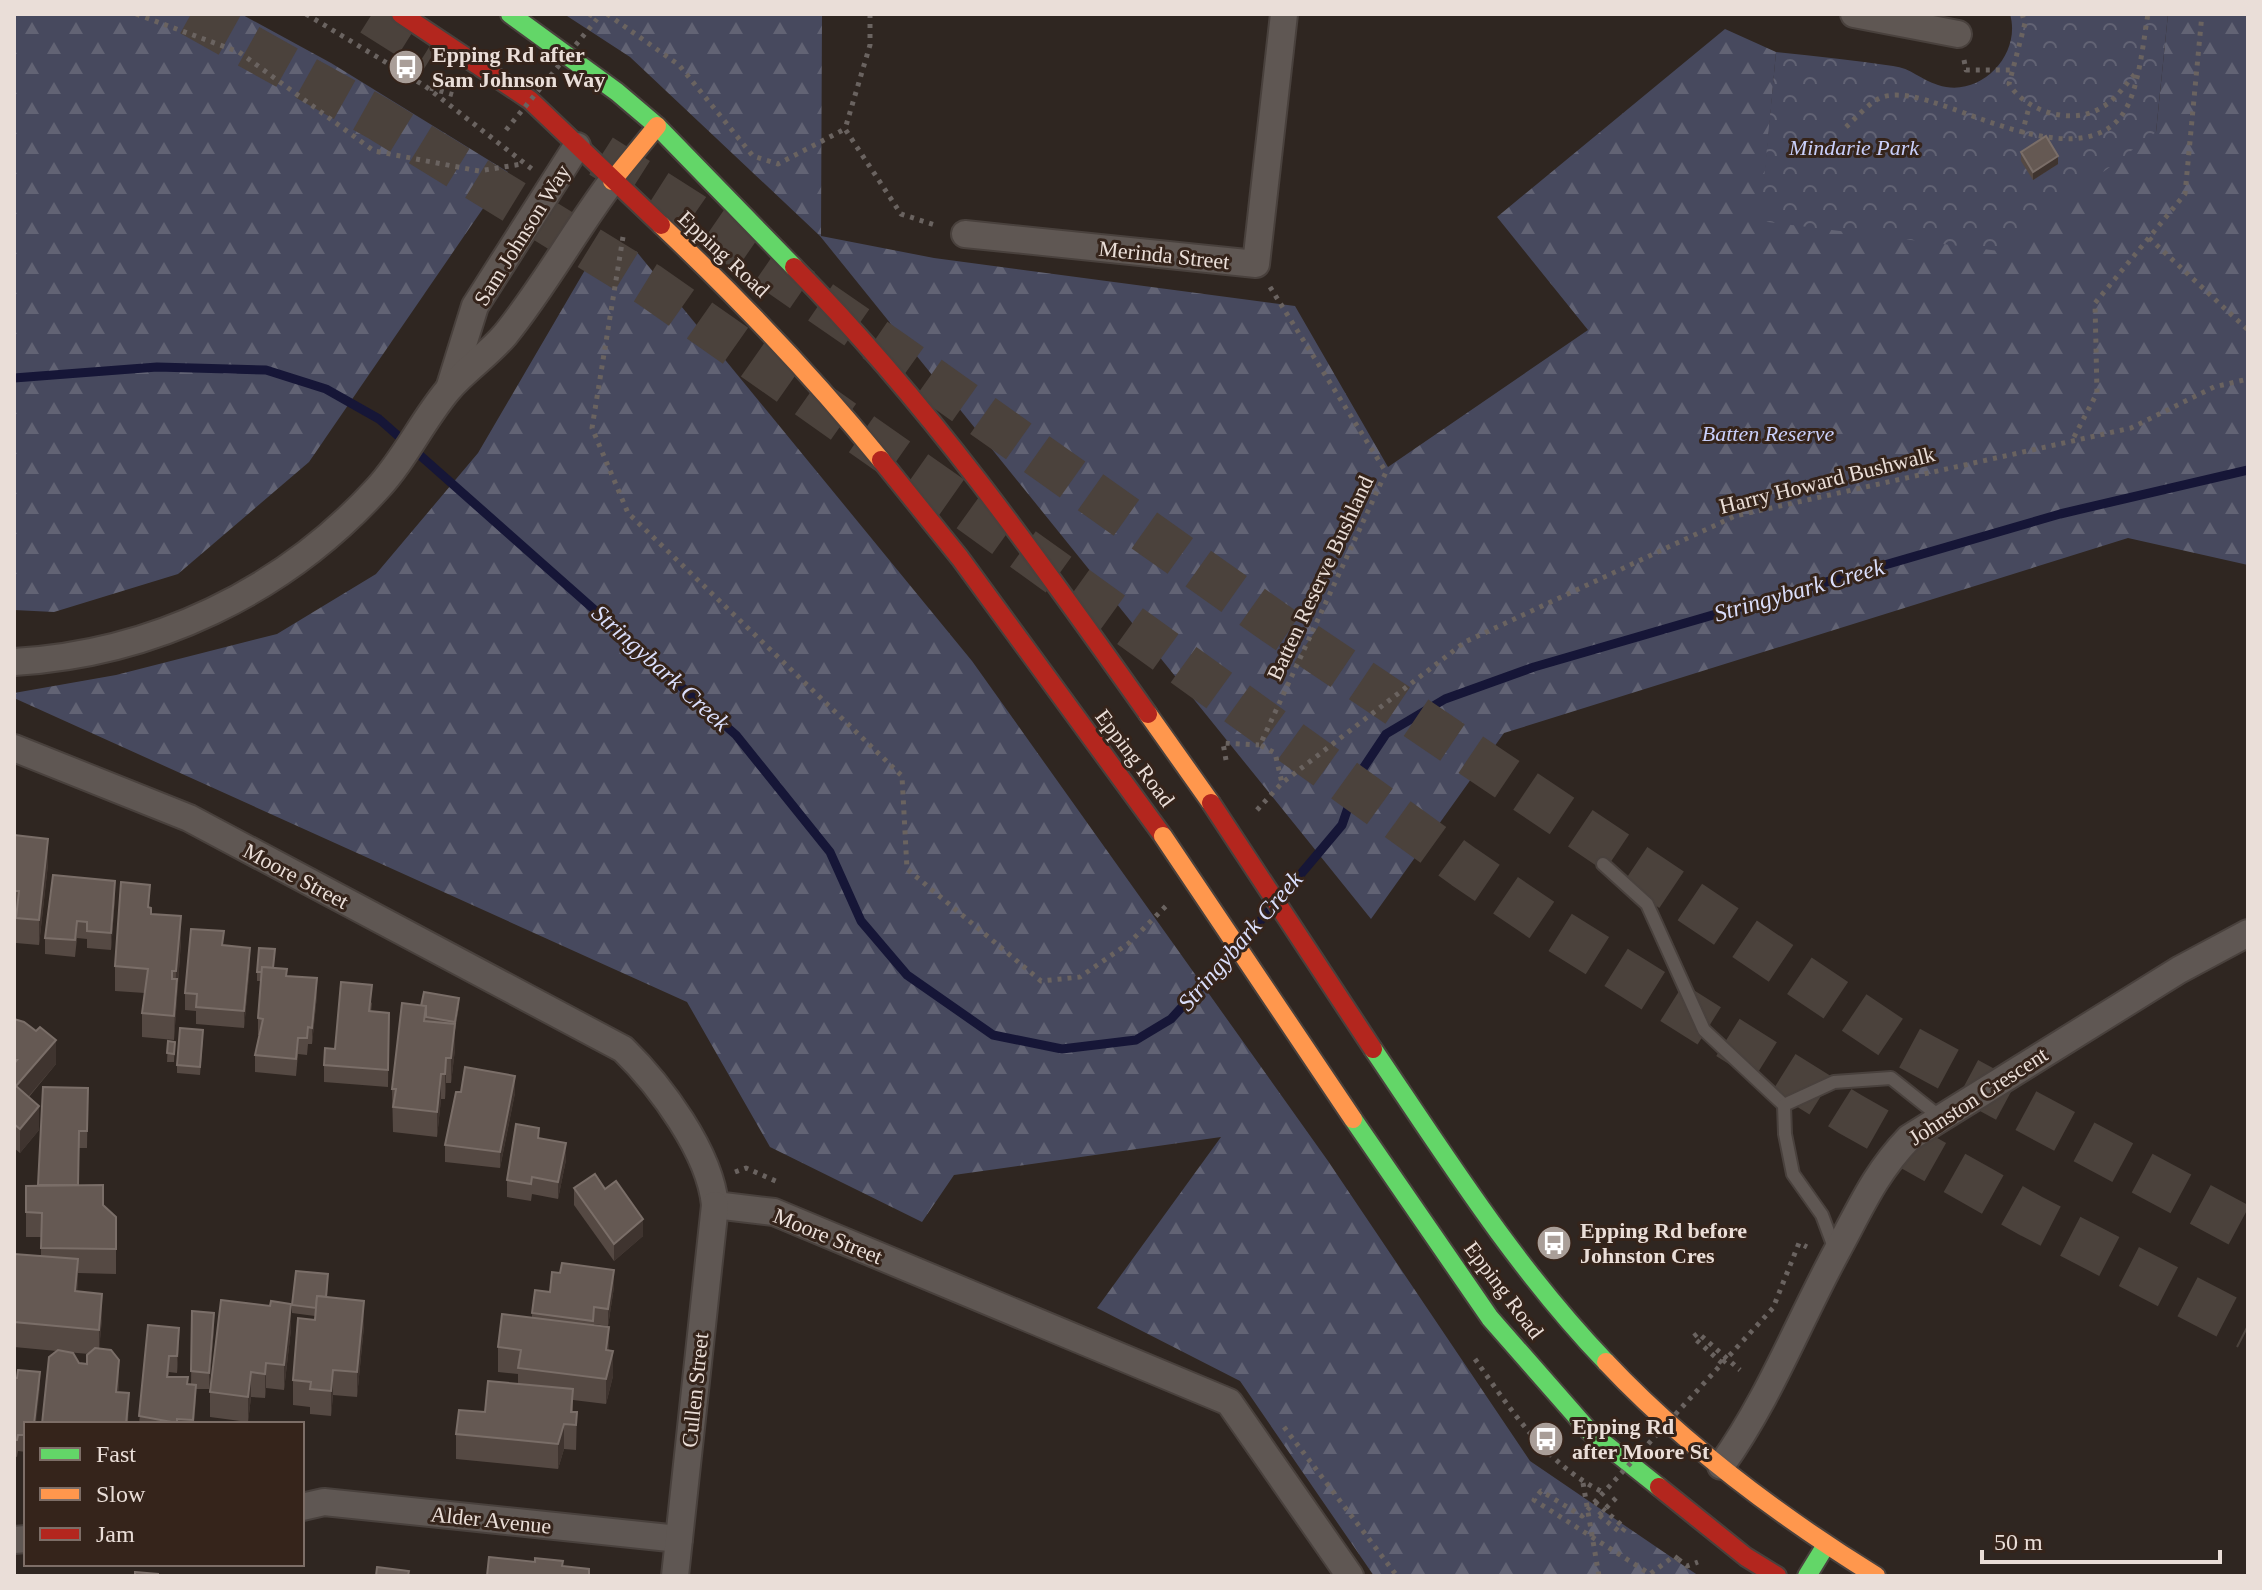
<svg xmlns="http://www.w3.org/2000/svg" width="2262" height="1590" font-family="'Times New Roman',serif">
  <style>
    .forest { fill: url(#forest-firs) }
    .park { fill: url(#park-crowns) }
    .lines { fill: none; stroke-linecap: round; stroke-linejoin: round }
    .stream { stroke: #161637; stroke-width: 9 }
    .highway-tunnel { stroke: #4b423c; stroke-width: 44; stroke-dasharray: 44 22; stroke-linecap: butt }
    .lane-casing { stroke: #49413d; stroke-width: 16 }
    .street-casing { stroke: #49413d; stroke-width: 30 }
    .fast-casing { stroke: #49413d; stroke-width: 22 }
    .slow-casing { stroke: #49413d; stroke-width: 22 }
    .jam-casing { stroke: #49413d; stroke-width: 22 }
    .path { stroke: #6a6360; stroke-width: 5; stroke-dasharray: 4 6; stroke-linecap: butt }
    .lane { stroke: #5f5753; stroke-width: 12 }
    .street { stroke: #5f5753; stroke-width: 26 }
    .fast { stroke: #63d668; stroke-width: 18 }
    .slow { stroke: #ff974d; stroke-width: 18 }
    .jam { stroke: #b3261e; stroke-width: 18 }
    .slow-bridge-casing { stroke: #49413d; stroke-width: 22; stroke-linecap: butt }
    .jam-bridge-casing { stroke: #49413d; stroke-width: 22; stroke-linecap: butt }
    .path-bridge { stroke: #6a6360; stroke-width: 5; stroke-dasharray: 4 6; stroke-linecap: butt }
    .slow-bridge { stroke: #ff974d; stroke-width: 18 }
    .jam-bridge { stroke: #b3261e; stroke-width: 18 }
    .wall { fill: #554943; fill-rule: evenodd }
    .shaded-wall { fill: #3f342f }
    .building { fill: #655953; stroke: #7a6e68; stroke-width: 2 }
    .labels { text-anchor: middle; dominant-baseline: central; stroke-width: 6; stroke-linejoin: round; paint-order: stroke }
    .poi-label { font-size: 22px; font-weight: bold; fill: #eaded8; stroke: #35241b; text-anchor: start }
    .park-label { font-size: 22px; font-style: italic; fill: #c9cffa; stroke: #35241b }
    .street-label { font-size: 22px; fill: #eaded8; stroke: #35241b }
    .water-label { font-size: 24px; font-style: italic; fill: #dadefb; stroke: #35241b }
  </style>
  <defs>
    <pattern id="forest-firs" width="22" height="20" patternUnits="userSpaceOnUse" patternTransform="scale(2)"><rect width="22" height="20" fill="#47495e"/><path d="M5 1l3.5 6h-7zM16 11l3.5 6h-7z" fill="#626374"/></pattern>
    <pattern id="park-crowns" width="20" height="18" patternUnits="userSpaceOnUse" patternTransform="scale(2)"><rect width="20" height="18" fill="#47495e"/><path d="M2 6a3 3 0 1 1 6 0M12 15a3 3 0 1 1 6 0" fill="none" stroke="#626374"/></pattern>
  </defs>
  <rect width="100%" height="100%" fill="#2f2621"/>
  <g class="forest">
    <path d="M14,14H241L331,63L508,172L309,462L178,574L54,612L14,610Z"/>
    <path d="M564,14H822L821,236L934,258L1295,306L1388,467L1588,330L1497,217L1725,29L1776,52L1761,221L2156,132L2168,14H2248V565L2128,538L1504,733L1371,919L820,236L630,57Z"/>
    <path d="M636,251L972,661L1328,1161L1530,1461L1699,1576H1374L1240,1381L1097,1308L1221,1137L954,1175L922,1222L770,1147L687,1002L14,698V693L116,675L277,634L376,574L478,453L585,270Z"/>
  </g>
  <path class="park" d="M2010,14H2168L2156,132L1999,251L1760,221L1776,52C1815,56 1854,60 1893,66C1911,68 1921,80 1938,85C1980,99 2022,55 2010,14Z"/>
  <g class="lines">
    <g class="stream">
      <path d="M14,378L157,367L266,370L326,389L379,419L736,735L830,852L861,921L907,975L993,1035L1062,1049L1136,1040L1171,1019L1231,953"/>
      <path d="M1284,894L1342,825L1360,773L1386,734L1445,699L1534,667L2060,514L2248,470"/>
      <path d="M1244,939L1269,911"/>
    </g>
    <g class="highway-tunnel">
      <path d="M191,14L379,119L649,285L955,500L1464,867L1558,931L1850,1114L2031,1216L2248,1328"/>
      <path d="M372,14L434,53"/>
      <path d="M601,156L692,214L894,353L1275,623L1898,1042L2248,1230"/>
    </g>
    <defs>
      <g id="lane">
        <path d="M1603,864L1647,904L1704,1030L1784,1105"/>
        <path d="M1835,1250L1822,1215L1793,1174L1785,1134L1784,1105L1834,1082L1891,1078L1940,1117"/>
      </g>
      <g id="street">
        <path d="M1854,14L1958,34"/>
        <path d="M965,234L1256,264L1284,14"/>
        <path d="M450,386L475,306L577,146"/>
        <path d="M14,662C153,654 283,592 377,489C405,459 422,421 448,390C465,370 488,355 505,335C544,287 575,230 612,181"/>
        <path d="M14,748L189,818L623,1049C660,1085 710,1152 715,1205L774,1212L1229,1402L1350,1576"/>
        <path d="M1721,1466C1769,1399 1798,1323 1837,1251C1860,1209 1875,1173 1909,1138L2179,970L2248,933"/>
        <path d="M302,1507L324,1502L679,1539"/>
        <path d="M14,1540L26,1539"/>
        <path d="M675,1576L715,1205"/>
      </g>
      <g id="fast">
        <path d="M510,14L617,92L657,126L794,267"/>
        <path d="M1373,1049C1446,1157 1515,1267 1606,1362"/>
        <path d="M1353,1119L1490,1318L1590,1432L1659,1487"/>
        <path d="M1807,1576L1826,1545"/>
      </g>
      <g id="slow">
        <path d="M612,181L657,126"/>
        <path d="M661,225C739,299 813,376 881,460"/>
        <path d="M1148,714L1211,803"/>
        <path d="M1606,1362C1685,1446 1778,1515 1876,1576"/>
      </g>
      <g id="jam">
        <path d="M401,14L530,100L661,225"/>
        <path d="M794,267C929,404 1037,557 1148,714"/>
        <path d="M881,460L960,558L1163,836"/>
        <path d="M1659,1487L1746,1557L1777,1576"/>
      </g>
    </defs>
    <use href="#lane" class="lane-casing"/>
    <use href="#street" class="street-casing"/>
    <use href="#fast" class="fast-casing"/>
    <use href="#slow" class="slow-casing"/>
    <use href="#jam" class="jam-casing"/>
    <g class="path">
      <path d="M136,14L239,52L374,151L479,171L522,164"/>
      <path d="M306,14L425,86L532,169"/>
      <path d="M589,14L597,19"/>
      <path d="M607,14L679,65L753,156L778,164L845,129"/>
      <path d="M870,14V45L845,129L901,214L938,226"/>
      <path d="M2022,14L2025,23L2009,84C2026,112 2074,127 2104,106C2116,99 2126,84 2135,74"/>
      <path d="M1964,60L1966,70H2010"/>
      <path d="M430,88L454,95"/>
      <path d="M1846,127C1856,118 1867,105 1878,99C1893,91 1917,97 1932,102C1981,116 2083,169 2122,115C2139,92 2143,42 2148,14"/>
      <path d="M2022,134L2029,107"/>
      <path d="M623,237L592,428L628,513L902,776L907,869L1041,981L1080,977L1129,943L1168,904"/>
      <path d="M2149,238L2248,330"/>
      <path d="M1270,287L1386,472L1260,745L1275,753L1282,783"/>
      <path d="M2074,437L2097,393L2095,303L2185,194L2202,14"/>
      <path d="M1226,760L1223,743L1259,745"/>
      <path d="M1257,810L1282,783L1465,642L1735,516L2131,428L2214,387L2248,379"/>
      <path d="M735,1172L746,1168L778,1182"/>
      <path d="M1475,1359C1511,1410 1547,1466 1605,1493"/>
      <path d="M1722,1363L1693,1337L1698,1333L1740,1370"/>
      <path d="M1284,1427L1397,1576"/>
      <path d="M1583,1483L1599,1576"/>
      <path d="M1599,1515L1616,1498"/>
      <path d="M1678,1559L1687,1566L1698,1562"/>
    </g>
    <use href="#lane" class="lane"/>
    <use href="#street" class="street"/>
    <use href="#fast" class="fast"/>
    <use href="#slow" class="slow"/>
    <use href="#jam" class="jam"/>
    <defs>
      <path id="slow-bridge" d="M1163,836L1353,1119"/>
      <path id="jam-bridge" d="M1211,803L1373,1049"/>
    </defs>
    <use href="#slow-bridge" class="slow-bridge-casing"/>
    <use href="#jam-bridge" class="jam-bridge-casing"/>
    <g class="path-bridge">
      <path d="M506,130L597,19"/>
      <path d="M1595,1502L1625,1528L1621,1533L1599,1515"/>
      <path d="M1678,1559L1674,1556L1650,1574L1534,1500L1541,1491L1582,1516L1773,1308L1799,1243L1807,1247"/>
    </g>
    <use href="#slow-bridge" class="slow-bridge"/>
    <use href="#jam-bridge" class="jam-bridge"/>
  </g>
  <g class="wall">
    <path d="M2021,152L2058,164L2033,180L2021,161Z"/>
    <path d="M14,835L48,864L39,945L16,943V916L14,915Z"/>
    <path d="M115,898L111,950L87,948V939L77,938L75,957L45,954V938Z"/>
    <path d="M150,908L151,914L181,941L174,1040L142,1037V1013L145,993L115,991V966Z"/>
    <path d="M224,945L250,964L244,1028L196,1024V1011L185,1010V993Z"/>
    <path d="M274,968L317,995L312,1044H308L307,1055L298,1054L296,1076L255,1072V1055L259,1035H258V1018L261,981H257V972Z"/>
    <path d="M372,1002L371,1012L389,1013L388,1087L324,1082V1065Z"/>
    <path d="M421,1006H459L455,1030V1049L451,1083H446L445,1099H441L437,1137L393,1132L392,1089Z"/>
    <path d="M14,1019L56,1064L29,1097L39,1130L20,1153L14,1148Z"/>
    <path d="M203,1038L200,1075L177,1073V1065Z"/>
    <path d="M168,1041L175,1042L174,1062H167Z"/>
    <path d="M88,1088L87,1148H79V1186L116,1217V1274L78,1273L77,1291L102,1318L99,1349L119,1385L118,1392L129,1393L128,1424H42L57,1351L14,1347V1254L41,1256V1237H26V1186H38ZM66,1352L89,1354L87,1364L79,1363Z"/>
    <path d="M515,1093L500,1168L445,1162V1145Z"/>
    <path d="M539,1138L566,1160L558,1199L532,1194L531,1201L507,1197V1180Z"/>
    <path d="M574,1188L605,1189L643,1236L614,1261L574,1205Z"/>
    <path d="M328,1283L327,1297L364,1326L357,1397L333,1395L331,1416L310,1414V1407L293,1405V1380L315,1316L292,1313V1305Z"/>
    <path d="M614,1287L608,1326L594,1324V1325L609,1351L613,1376L606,1404L573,1400V1412H577L576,1450L564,1449L558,1469L456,1459V1434L518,1384V1374L498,1372V1347L532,1317V1313L550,1292Z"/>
    <path d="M192,1311L214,1329L209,1389H196L194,1424H139L148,1325L179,1345L177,1373L169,1372L168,1377L191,1385Z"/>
    <path d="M291,1329L284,1390L266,1388L265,1398L251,1397L248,1422L210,1417V1392Z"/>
    <path d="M14,1378L40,1389L26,1424V1452L18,1451L17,1457L14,1456Z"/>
  </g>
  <g class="shaded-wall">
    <path d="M2058,156V164L2033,180V172Z"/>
    <path d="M48,839V864L39,945V920Z"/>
    <path d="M115,881V898L111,950V933Z"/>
    <path d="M181,916V941L174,1040L176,971Z"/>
    <path d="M250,948V964L244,1028V1011Z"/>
    <path d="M317,978V995L312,1044V1028Z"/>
    <path d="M459,998V1006L455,1030V1022Z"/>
    <path d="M455,1024V1049L451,1083V1058Z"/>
    <path d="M56,1040V1064L16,1111V1086Z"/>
    <path d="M446,1058V1083L445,1099V1074Z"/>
    <path d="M441,1074V1099L437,1137V1112Z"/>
    <path d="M515,1076V1093L500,1168V1152Z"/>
    <path d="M39,1106V1130L20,1153V1129Z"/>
    <path d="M566,1143V1160L558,1199V1182Z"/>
    <path d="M643,1219V1236L614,1261V1244Z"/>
    <path d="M78,1259V1284L75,1316V1291Z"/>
    <path d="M614,1270V1287L608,1326V1309Z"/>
    <path d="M102,1294V1318L99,1354V1330Z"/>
    <path d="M364,1301V1326L357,1397V1372Z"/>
    <path d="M291,1304V1329L284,1390V1365Z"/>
    <path d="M214,1313V1329L209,1389V1373Z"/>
    <path d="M609,1327V1351L606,1350Z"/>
    <path d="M179,1328V1345L177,1373V1356Z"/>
    <path d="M613,1351V1376L606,1404V1379Z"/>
    <path d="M119,1360V1385L116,1417V1392Z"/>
    <path d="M266,1363V1388L265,1398V1374Z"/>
    <path d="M333,1370V1395L331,1416V1391Z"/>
    <path d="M40,1372V1389L36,1424H34Z"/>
    <path d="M251,1372V1397L248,1422V1397Z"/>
    <path d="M196,1385V1402L194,1424H193Z"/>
    <path d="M564,1424V1449L558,1469V1444Z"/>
  </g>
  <g class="building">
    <path d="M2046,136L2058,156L2033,172L2021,152Z"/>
    <path d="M14,835L48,839L39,920L16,918L19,891H14Z"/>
    <path d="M53,875L115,881L111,933L87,931V922L77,921L75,940L45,938Z"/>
    <path d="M121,882L150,885L148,907L151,908V914L181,916L176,971H172V979H177L174,1016L142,1013L148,969L115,966Z"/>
    <path d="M191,929L224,931L222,945L250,948L244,1011L196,1007L197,994L185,993Z"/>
    <path d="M259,948L275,949L273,968L262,967V972H257Z"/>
    <path d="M262,967L287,969L286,976L317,978L312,1028L308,1027L307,1038H298L296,1059L255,1055L263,1019L258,1018Z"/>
    <path d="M341,982L372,985L369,1011L389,1013L388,1070L324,1065L325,1048L335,1049Z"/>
    <path d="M424,992L459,998L455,1022L426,1017V1006H421Z"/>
    <path d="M402,1003L426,1006L424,1021L455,1024L451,1058H446L445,1074H441L437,1112L393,1107L396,1089H392Z"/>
    <path d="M14,1019L24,1022L36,1031L40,1027L56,1040L16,1086L39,1106L20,1129L14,1124V1064L17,1060H14Z"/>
    <path d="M180,1028L203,1030L200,1067L177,1065Z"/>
    <path d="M168,1041L175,1042L174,1054L167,1053Z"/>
    <path d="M465,1067L515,1076L500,1152L445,1145L456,1092H461Z"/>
    <path d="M43,1087L88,1088L87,1131H79L78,1185H38Z"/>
    <path d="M516,1124L539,1128L538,1138L566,1143L558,1182L532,1177L531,1184L507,1180Z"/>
    <path d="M595,1174L605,1189L616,1181L643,1219L614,1244L574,1188Z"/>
    <path d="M103,1185V1205L116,1217V1249L41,1248L42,1213L26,1212V1186Z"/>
    <path d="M14,1254L78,1259L75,1291L102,1294L99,1330L14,1322Z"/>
    <path d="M562,1263L614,1270L608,1309L594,1307L593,1321L532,1313L535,1290L550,1292L552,1272L560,1273Z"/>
    <path d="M296,1271L328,1274L326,1297L317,1296L316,1308L292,1305Z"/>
    <path d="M317,1296L364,1301L357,1372L333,1370L331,1391L310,1389L311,1382L293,1380L298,1318L315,1320Z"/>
    <path d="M221,1300L270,1306L271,1301L291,1304L284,1365L266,1363L265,1374L251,1372L248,1397L210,1392Z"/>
    <path d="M192,1311L214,1313L209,1373L191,1371Z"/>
    <path d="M502,1314L609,1327L606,1350L613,1351L606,1379L518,1368L521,1350L498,1347Z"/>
    <path d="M148,1325L179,1328L177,1356H169L167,1377H188L187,1384L196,1385L193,1420L177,1419V1423L139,1416Z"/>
    <path d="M95,1348L111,1350L119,1360L116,1392L129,1393L126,1424L85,1423V1424H42L49,1357L58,1350L73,1353L79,1363L87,1364V1355Z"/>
    <path d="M18,1370L40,1372L34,1424H26V1435H18L17,1440H14V1378H17Z"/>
    <path d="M488,1381L573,1389L571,1412H577L576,1425L564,1424L558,1444L456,1434L459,1410L485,1412Z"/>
    <path d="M489,1557L535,1562V1558L563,1561L562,1566L589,1569V1576H487Z"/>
    <path d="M377,1567L409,1571L408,1576H376Z"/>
    <path d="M135,1572L158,1574V1576H135Z"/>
  </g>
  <defs>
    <symbol id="bus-disc" viewBox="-11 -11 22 22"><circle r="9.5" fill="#a99e98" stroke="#35241b"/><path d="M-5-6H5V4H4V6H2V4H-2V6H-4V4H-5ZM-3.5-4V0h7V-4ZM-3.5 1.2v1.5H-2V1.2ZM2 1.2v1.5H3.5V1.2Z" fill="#fff"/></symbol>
  </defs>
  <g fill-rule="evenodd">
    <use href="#bus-disc" x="386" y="47" width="40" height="40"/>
    <use href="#bus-disc" x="1534" y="1223" width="40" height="40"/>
    <use href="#bus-disc" x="1526" y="1419" width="40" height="40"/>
  </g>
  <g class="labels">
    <g class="poi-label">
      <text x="432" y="54">Epping Rd after<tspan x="432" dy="25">Sam Johnson Way</tspan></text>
      <text x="1580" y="1230">Epping Rd before<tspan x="1580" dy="25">Johnston Cres</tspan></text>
      <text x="1572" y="1426">Epping Rd<tspan x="1572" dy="25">after Moore St</tspan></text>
    </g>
    <g class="park-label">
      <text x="1854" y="147">Mindarie Park</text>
      <text x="1768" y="433">Batten Reserve</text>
    </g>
    <g class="street-label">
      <text transform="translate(522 235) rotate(-58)">Sam Johnson Way</text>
      <text transform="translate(724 254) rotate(43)">Epping Road</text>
      <text transform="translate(1164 255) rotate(6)">Merinda Street</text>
      <text transform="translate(1827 480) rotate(-14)">Harry Howard Bushwalk</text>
      <text transform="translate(1320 578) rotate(-65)">Batten Reserve Bushland</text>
      <text transform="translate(1135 758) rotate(53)">Epping Road</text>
      <text transform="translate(296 876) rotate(28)">Moore Street</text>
      <text transform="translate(1978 1096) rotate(-33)">Johnston Crescent</text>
      <text transform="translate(828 1236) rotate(22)">Moore Street</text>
      <text transform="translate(1504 1290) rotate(53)">Epping Road</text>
      <text transform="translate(695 1390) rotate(-84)">Cullen Street</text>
      <text transform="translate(491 1520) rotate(6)">Alder Avenue</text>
    </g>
    <g class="water-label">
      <text transform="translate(1799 590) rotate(-16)">Stringybark Creek</text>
      <text transform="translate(661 668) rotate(42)">Stringybark Creek</text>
      <text transform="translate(1240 941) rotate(-49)">Stringybark Creek</text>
    </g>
  </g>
  <rect width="2262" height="1590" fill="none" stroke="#eaded8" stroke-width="32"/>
  <rect x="24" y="1422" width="280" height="144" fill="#35241b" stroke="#7d6e67" stroke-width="2"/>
  <rect x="40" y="1448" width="40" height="12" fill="#63d668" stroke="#7d6e67" stroke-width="2"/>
  <text x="96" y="1462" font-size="24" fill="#eaded8">Fast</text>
  <rect x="40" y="1488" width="40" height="12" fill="#ff974d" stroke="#7d6e67" stroke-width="2"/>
  <text x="96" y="1502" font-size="24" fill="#eaded8">Slow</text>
  <rect x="40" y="1528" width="40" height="12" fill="#b3261e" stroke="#7d6e67" stroke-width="2"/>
  <text x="96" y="1542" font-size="24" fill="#eaded8">Jam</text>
  <path d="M1982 1550v12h238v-12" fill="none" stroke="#eaded8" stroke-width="4"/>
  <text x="1994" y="1550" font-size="24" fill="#eaded8" stroke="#35241b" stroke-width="6" paint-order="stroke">50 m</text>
</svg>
